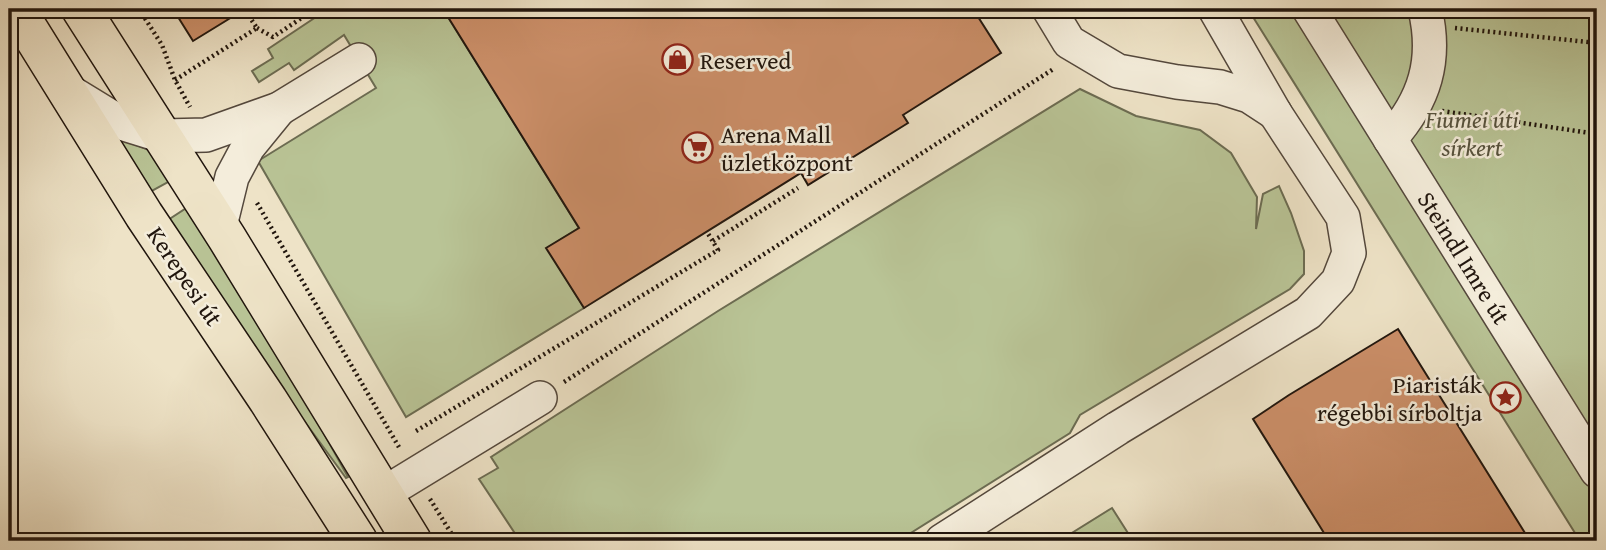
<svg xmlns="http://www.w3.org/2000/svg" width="1606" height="550" font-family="'Gentium Book Plus',serif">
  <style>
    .green { fill: #b9c496; stroke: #6c6c52; stroke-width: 2 }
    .building { fill: #cc8f69; stroke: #20150d; stroke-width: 2 }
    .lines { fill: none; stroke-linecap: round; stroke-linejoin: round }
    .minor-casing { stroke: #54483c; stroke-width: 36 }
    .major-casing { stroke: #20150d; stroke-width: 41 }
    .path { stroke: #20150d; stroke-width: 4.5; stroke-dasharray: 2 3.5; stroke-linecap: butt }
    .minor { stroke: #f4eddb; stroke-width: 33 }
    .major { stroke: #eee3c7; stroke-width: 38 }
    .rail { stroke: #20150d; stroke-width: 5; stroke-dasharray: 12 12; stroke-linecap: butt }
    .labels { text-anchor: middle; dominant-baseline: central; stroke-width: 5; stroke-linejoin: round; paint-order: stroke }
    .poi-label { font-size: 24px; fill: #20150d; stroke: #f4eddb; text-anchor: start }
    .park-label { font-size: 24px; font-style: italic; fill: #56523d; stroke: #f4eddb }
    .street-label { font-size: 24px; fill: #20150d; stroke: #f4eddb }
  </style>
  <rect width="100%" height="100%" fill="#eee3c7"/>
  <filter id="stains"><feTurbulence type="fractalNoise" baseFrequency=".00286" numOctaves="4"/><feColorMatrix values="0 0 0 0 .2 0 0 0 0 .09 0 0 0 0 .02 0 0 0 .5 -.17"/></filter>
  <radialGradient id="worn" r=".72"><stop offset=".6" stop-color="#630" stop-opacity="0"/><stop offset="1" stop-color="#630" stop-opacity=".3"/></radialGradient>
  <g class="green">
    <path d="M328,9H443L579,228L547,248L584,308L406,417L258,161L376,88L344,35L294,70L289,63L259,82L252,71L273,58L268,49Z"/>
    <path d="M1248,9H1597V541H1580Z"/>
    <path d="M1080,89L1136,116L1200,130L1231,153L1257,197L1256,229L1263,194L1279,186L1291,213L1304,251V274L1290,289L1080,415L1070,433L898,541H602L597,535L586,541H520L479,479L498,468L491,457L718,311Z"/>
    <path d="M106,125L129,142L154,152L172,180L150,192Z"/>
    <path d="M188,207L311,410L348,477L346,478L258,358L168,220Z"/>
    <path d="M1112,508L1133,541H1059Z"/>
  </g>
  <g class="building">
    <path d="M173,9H245L193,41Z"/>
    <path d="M443,9H973L1001,53L903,115L908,123L808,185L801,173L584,308L546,248L579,228Z"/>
    <path d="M1398,329L1530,541H1329L1253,419L1289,395Z"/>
  </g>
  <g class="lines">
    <defs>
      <g id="minor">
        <path d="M1049,9L1069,42L1118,71L1177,82L1220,87L1249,96L1275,113"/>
        <path d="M1309,9L1597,471"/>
        <path d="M67,90L121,123L163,136L206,135L279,109L359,60"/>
        <path d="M1390,139C1425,100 1437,60 1425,9"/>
        <path d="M220,226L232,177L248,147L279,109"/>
        <path d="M383,494L540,398"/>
        <path d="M942,541L1118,428L1308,313L1338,281L1349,253L1343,217L1275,113L1215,9"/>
      </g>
      <g id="major">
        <path d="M16,9L144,215L268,400L358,541"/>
        <path d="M81,9L227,238L412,541"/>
      </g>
    </defs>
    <use href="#minor" class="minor-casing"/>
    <use href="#major" class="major-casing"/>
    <g class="path">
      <path d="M139,9L162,45L175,80L190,107"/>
      <path d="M257,28L273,37L315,9"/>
      <path d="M1455,28L1597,43"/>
      <path d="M175,80L257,28L244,9"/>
      <path d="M1442,111L1597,134"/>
      <path d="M257,203L400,449"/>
      <path d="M713,241L798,188"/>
      <path d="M564,382L1055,68"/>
      <path d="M416,431L718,250L707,232"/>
      <path d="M430,499L456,541"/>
    </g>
    <use href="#minor" class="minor"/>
    <use href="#major" class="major"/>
    <path class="rail" d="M9,535L13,541"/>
  </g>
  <defs>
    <symbol id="shop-ring" viewBox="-11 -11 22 22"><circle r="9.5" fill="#f4eddb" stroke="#8f2418" stroke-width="1.5"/><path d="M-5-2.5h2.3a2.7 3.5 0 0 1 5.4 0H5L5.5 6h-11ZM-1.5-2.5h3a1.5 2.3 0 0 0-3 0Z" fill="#8f2418"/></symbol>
    <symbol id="supermarket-ring" viewBox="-11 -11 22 22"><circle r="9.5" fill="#f4eddb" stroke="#8f2418" stroke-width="1.5"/><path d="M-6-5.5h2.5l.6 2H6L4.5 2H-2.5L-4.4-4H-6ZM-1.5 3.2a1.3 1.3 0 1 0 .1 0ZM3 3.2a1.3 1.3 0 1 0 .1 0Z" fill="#8f2418"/></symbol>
    <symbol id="sight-ring" viewBox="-11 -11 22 22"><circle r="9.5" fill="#f4eddb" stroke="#8f2418" stroke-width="1.5"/><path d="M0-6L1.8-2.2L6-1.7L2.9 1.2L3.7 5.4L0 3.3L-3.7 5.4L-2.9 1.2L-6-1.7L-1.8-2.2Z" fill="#8f2418"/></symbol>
  </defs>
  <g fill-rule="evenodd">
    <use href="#shop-ring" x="660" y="42" width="35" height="35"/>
    <use href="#supermarket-ring" x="680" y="130" width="35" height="35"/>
    <use href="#sight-ring" x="1488" y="380" width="35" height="35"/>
  </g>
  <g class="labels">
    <g class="poi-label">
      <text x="700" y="60">Reserved</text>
      <text x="721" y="134">Arena Mall<tspan x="721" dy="28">üzletközpont</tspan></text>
      <text x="1482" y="384" text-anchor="end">Piaristák<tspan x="1482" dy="28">régebbi sírboltja</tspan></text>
    </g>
    <g class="park-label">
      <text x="1472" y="119">Fiumei úti<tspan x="1472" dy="28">sírkert</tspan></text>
    </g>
    <g class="street-label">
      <text transform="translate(1464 258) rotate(58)">Steindl Imre út</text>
      <text transform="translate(185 276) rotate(56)">Kerepesi út</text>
    </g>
  </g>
  <rect width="1606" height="550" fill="none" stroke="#eee3c7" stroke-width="35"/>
  <rect x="10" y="10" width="1585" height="529" fill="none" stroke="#20150d" stroke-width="3.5"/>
  <rect x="18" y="18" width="1571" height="515" fill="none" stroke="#20150d" stroke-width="2"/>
  <rect width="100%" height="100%" filter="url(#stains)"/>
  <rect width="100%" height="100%" fill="url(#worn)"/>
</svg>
